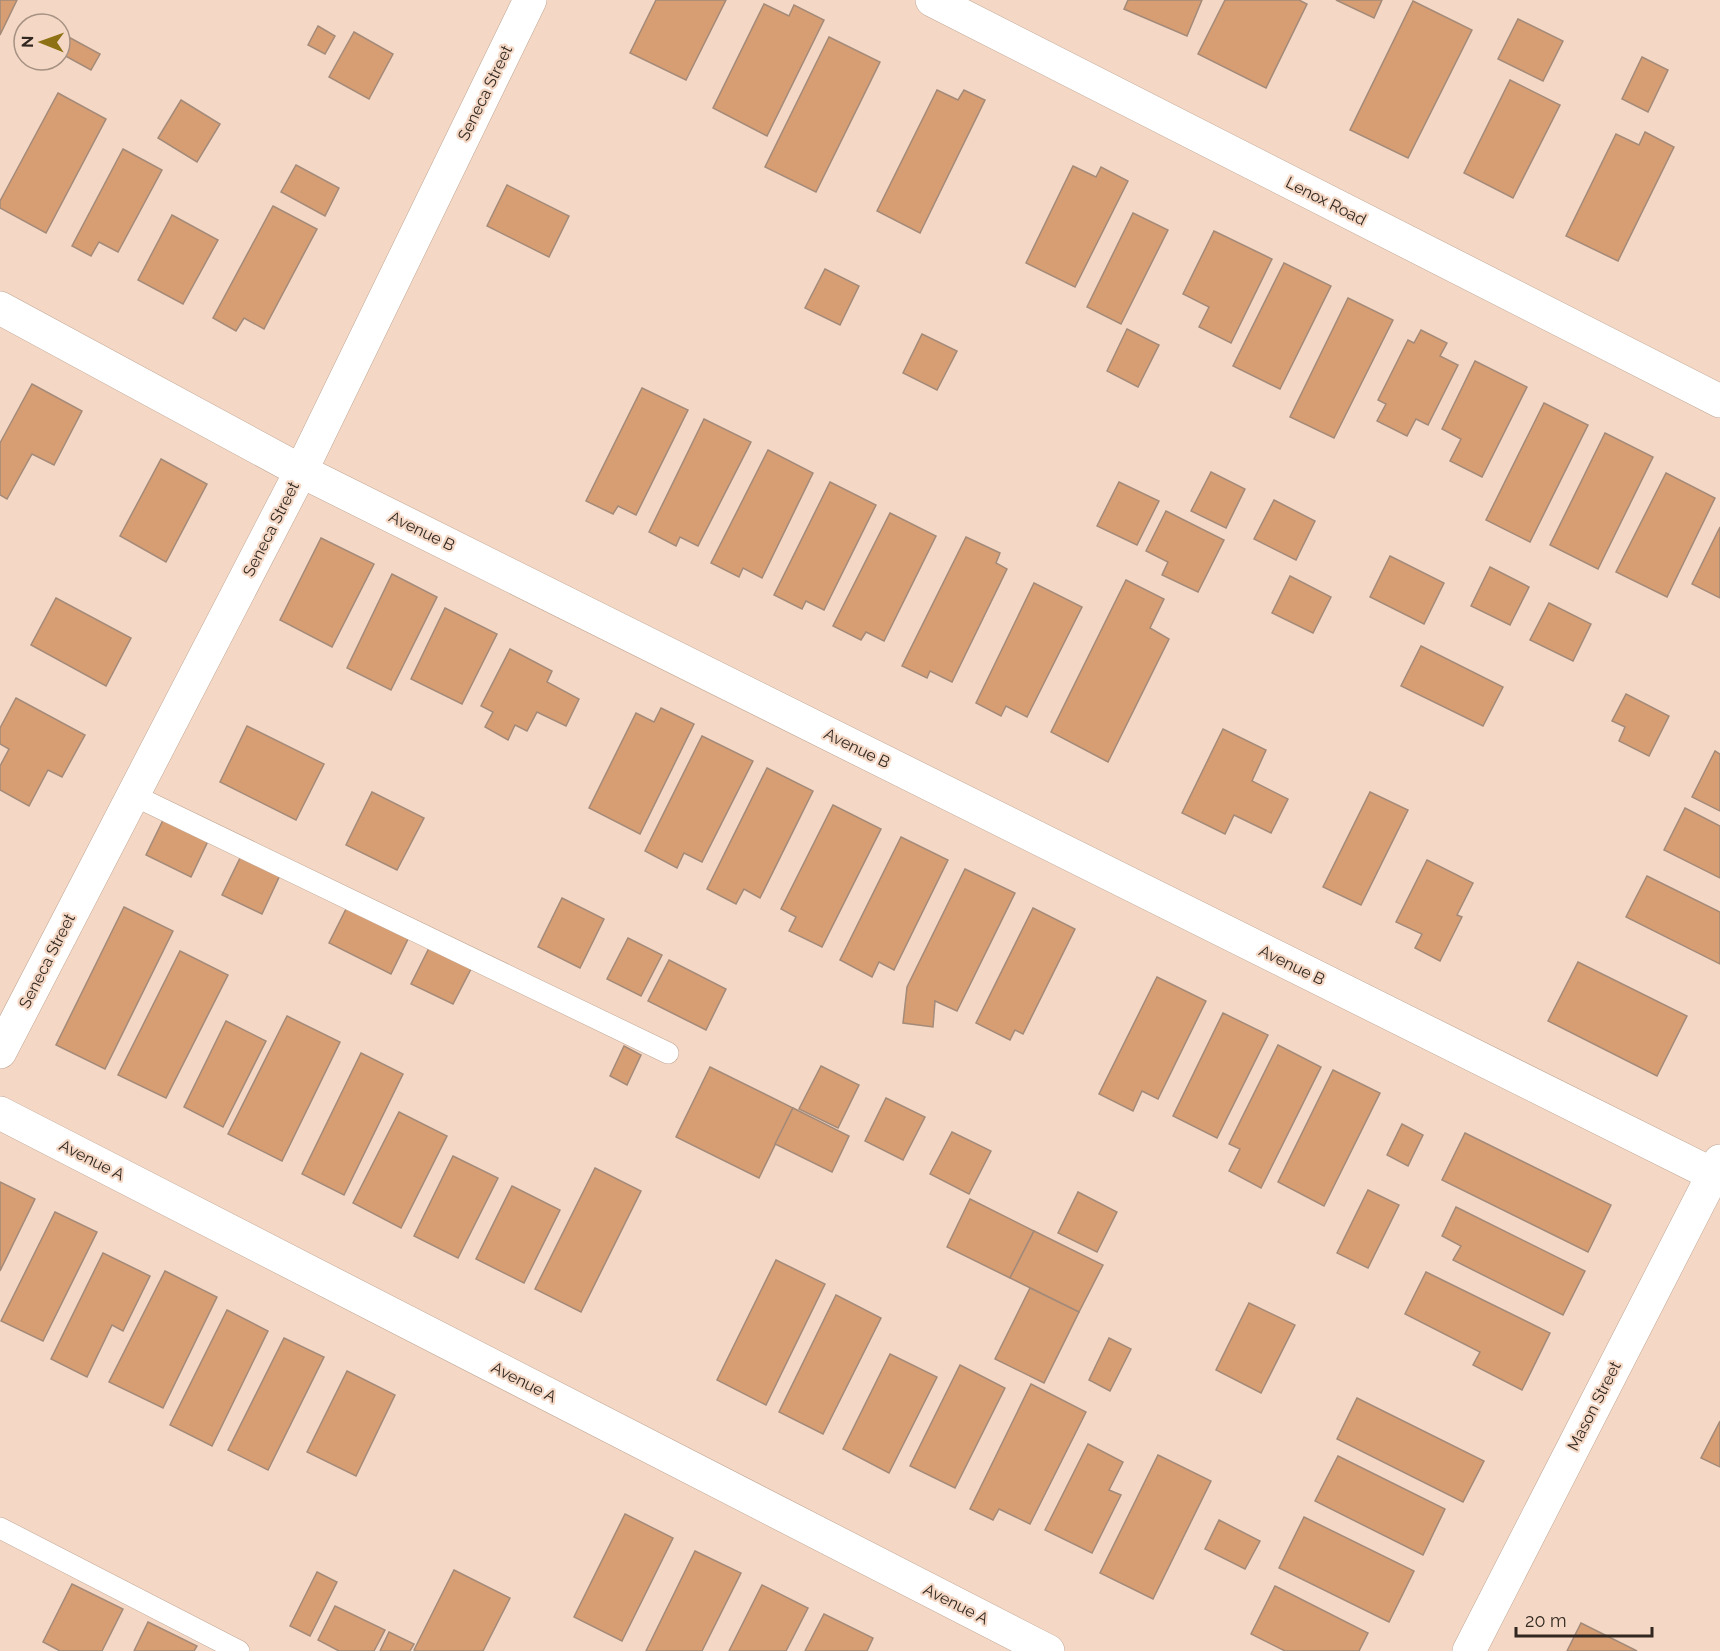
<svg xmlns="http://www.w3.org/2000/svg" width="1720" height="1651" font-family="Raleway,sans-serif">
  <style>
    .building { fill: #d79d73; stroke: #a48a79; stroke-width: 1.5 }
    .lines { fill: none; stroke-linecap: round; stroke-linejoin: round }
    .lane-casing { stroke: #c1a795; stroke-width: 22 }
    .street-casing { stroke: #c1a795; stroke-width: 34 }
    .lane { stroke: #fff; stroke-width: 21 }
    .street { stroke: #fff; stroke-width: 33 }
    .labels { text-anchor: middle; dominant-baseline: central; stroke-width: 4.5; stroke-linejoin: round; paint-order: stroke }
    .street-label { font-size: 16px; fill: #312720; stroke: #f4d8c5 }
  </style>
  <rect width="100%" height="100%" fill="#f4d8c5"/>
  <g class="building">
    <path d="M0,0H17L0,35Z"/>
    <path d="M656,0H726L686,80L630,53Z"/>
    <path d="M1128,0H1202L1187,36L1124,9Z"/>
    <path d="M1225,0H1299L1307,4L1266,88L1198,54Z"/>
    <path d="M1336,0H1382L1374,18Z"/>
    <path d="M1413,1L1472,30L1408,158L1350,130Z"/>
    <path d="M764,4L789,16L794,5L824,20L767,136L713,108Z"/>
    <path d="M1518,19L1563,41L1543,81L1498,59Z"/>
    <path d="M318,26L335,36L325,54L308,45Z"/>
    <path d="M354,32L393,54L369,99L329,77Z"/>
    <path d="M63,34L100,54L91,70L60,53V40Z"/>
    <path d="M829,37L880,62L816,192L765,167Z"/>
    <path d="M1642,57L1668,70L1648,112L1622,99Z"/>
    <path d="M1510,80L1560,105L1513,198L1464,173Z"/>
    <path d="M937,90L958,100L964,90L985,100L920,233L877,211Z"/>
    <path d="M58,93L106,119L46,233L0,208V201Z"/>
    <path d="M181,100L220,124L197,162L158,138Z"/>
    <path d="M1645,132L1674,147L1618,261L1566,236L1616,134L1639,145Z"/>
    <path d="M123,149L162,170L118,252L99,242L91,256L72,246Z"/>
    <path d="M296,165L339,188L325,216L281,192Z"/>
    <path d="M1073,166L1096,177L1101,167L1128,181L1075,287L1026,263Z"/>
    <path d="M507,185L569,216L549,257L487,226Z"/>
    <path d="M273,206L317,229L264,329L244,318L236,331L213,318Z"/>
    <path d="M1133,213L1168,230L1121,324L1087,307Z"/>
    <path d="M172,215L218,240L183,304L138,280Z"/>
    <path d="M1214,231L1272,259L1231,343L1199,327L1209,307L1183,294Z"/>
    <path d="M1284,263L1331,286L1280,389L1233,366Z"/>
    <path d="M825,269L859,286L840,325L805,308Z"/>
    <path d="M1348,298L1393,320L1334,438L1290,417Z"/>
    <path d="M1127,329L1159,345L1138,387L1107,371Z"/>
    <path d="M1421,330L1447,343L1440,356L1458,365L1428,425L1416,419L1407,436L1377,421L1386,404L1378,400L1408,340L1414,343Z"/>
    <path d="M922,334L957,351L937,390L903,373Z"/>
    <path d="M1475,361L1527,387L1482,477L1450,461L1461,439L1442,429Z"/>
    <path d="M32,384L82,411L54,465L32,454L7,499L0,495V443Z"/>
    <path d="M642,388L688,410L636,515L618,506L613,514L586,501Z"/>
    <path d="M1544,403L1588,425L1530,542L1486,520Z"/>
    <path d="M704,419L751,442L698,546L680,537L676,546L649,532Z"/>
    <path d="M1605,433L1653,457L1598,569L1550,545Z"/>
    <path d="M768,450L813,473L762,578L743,568L739,577L711,563Z"/>
    <path d="M161,459L207,484L166,562L120,536Z"/>
    <path d="M1211,472L1245,489L1226,528L1191,511Z"/>
    <path d="M1666,473L1715,498L1667,597L1616,572Z"/>
    <path d="M830,482L876,505L824,610L806,601L802,609L774,595Z"/>
    <path d="M1119,482L1159,501L1137,545L1097,526Z"/>
    <path d="M1274,500L1315,521L1296,560L1254,539Z"/>
    <path d="M1166,511L1224,540L1198,592L1162,575L1168,562L1146,551Z"/>
    <path d="M890,513L936,536L884,641L866,632L861,640L833,626Z"/>
    <path d="M1720,527V598L1692,584Z"/>
    <path d="M966,537L1000,553L996,563L1007,569L952,682L930,671L927,678L902,666Z"/>
    <path d="M321,538L374,564L332,647L280,620Z"/>
    <path d="M1390,556L1444,583L1424,624L1370,597Z"/>
    <path d="M1490,567L1529,587L1510,625L1471,606Z"/>
    <path d="M392,574L437,597L391,690L347,668Z"/>
    <path d="M1290,576L1331,597L1313,633L1272,613Z"/>
    <path d="M1126,580L1164,599L1150,628L1169,639L1108,762L1051,732Z"/>
    <path d="M1034,583L1082,607L1027,717L1006,706L1001,716L976,703Z"/>
    <path d="M56,598L131,638L106,686L31,645Z"/>
    <path d="M1549,603L1591,624L1573,661L1530,640Z"/>
    <path d="M445,608L497,634L462,704L411,679Z"/>
    <path d="M1421,646L1503,687L1483,726L1401,686Z"/>
    <path d="M510,649L552,671L547,682L579,699L566,726L537,712L527,731L515,725L508,740L485,727L493,712L481,706Z"/>
    <path d="M1626,694L1669,716L1649,756L1619,741L1625,727L1612,721Z"/>
    <path d="M16,698L85,735L62,777L48,770L29,806L0,790V766L9,749L0,744V728Z"/>
    <path d="M661,708L694,724L640,834L589,808L636,713L654,722Z"/>
    <path d="M247,726L324,764L296,820L220,782Z"/>
    <path d="M1223,729L1266,750L1252,781L1288,799L1271,833L1234,815L1225,834L1182,813Z"/>
    <path d="M702,736L753,761L702,862L684,853L677,868L645,851Z"/>
    <path d="M1715,751L1720,754V811L1692,797Z"/>
    <path d="M767,768L813,791L760,898L744,889L736,904L707,889Z"/>
    <path d="M372,792L424,818L397,870L346,845Z"/>
    <path d="M1370,792L1408,810L1361,905L1323,887Z"/>
    <path d="M833,805L881,829L822,947L789,931L796,917L781,909Z"/>
    <path d="M1685,808L1720,826V878L1664,850Z"/>
    <path d="M165,816L209,839L191,877L146,855Z"/>
    <path d="M901,837L948,860L894,970L879,962L872,977L840,960Z"/>
    <path d="M242,854L281,873L262,914L222,895Z"/>
    <path d="M1427,860L1473,883L1457,915L1462,917L1440,961L1415,948L1422,934L1396,922Z"/>
    <path d="M965,869L1015,893L957,1011L935,1001L933,1027L903,1023L907,987Z"/>
    <path d="M1647,876L1720,912V964L1626,917Z"/>
    <path d="M562,898L604,919L580,968L538,947Z"/>
    <path d="M124,907L173,931L105,1069L56,1045Z"/>
    <path d="M347,907L409,937L391,974L329,943Z"/>
    <path d="M1033,908L1075,929L1023,1034L1015,1030L1010,1040L976,1023Z"/>
    <path d="M628,938L662,955L641,996L607,979Z"/>
    <path d="M430,946L472,967L453,1004L411,984Z"/>
    <path d="M180,951L228,975L166,1098L118,1075Z"/>
    <path d="M669,960L726,989L706,1030L648,1001Z"/>
    <path d="M1578,962L1687,1016L1657,1076L1548,1021Z"/>
    <path d="M1157,977L1206,1001L1158,1099L1142,1091L1133,1111L1099,1094Z"/>
    <path d="M1223,1013L1268,1035L1217,1138L1173,1116Z"/>
    <path d="M287,1016L340,1042L282,1161L228,1134Z"/>
    <path d="M226,1021L266,1041L223,1127L184,1107Z"/>
    <path d="M1278,1045L1321,1067L1261,1188L1229,1171L1240,1149L1229,1144Z"/>
    <path d="M624,1046L641,1055L627,1085L610,1076Z"/>
    <path d="M361,1053L403,1074L344,1195L302,1174Z"/>
    <path d="M821,1066L859,1085L838,1128L799,1109Z"/>
    <path d="M710,1067L793,1108L759,1178L676,1137Z"/>
    <path d="M1333,1070L1380,1093L1324,1206L1278,1182Z"/>
    <path d="M886,1098L925,1117L903,1160L865,1141Z"/>
    <path d="M793,1108L849,1136L832,1172L775,1144Z"/>
    <path d="M399,1112L447,1136L401,1228L353,1203Z"/>
    <path d="M1402,1124L1423,1135L1408,1166L1387,1155Z"/>
    <path d="M952,1132L991,1151L969,1194L930,1174Z"/>
    <path d="M1465,1133L1611,1205L1588,1252L1442,1180Z"/>
    <path d="M453,1156L498,1178L458,1258L414,1236Z"/>
    <path d="M595,1168L641,1191L581,1312L535,1289Z"/>
    <path d="M0,1182L35,1199L0,1271Z"/>
    <path d="M512,1186L560,1210L524,1283L476,1259Z"/>
    <path d="M1368,1190L1399,1205L1368,1268L1337,1253Z"/>
    <path d="M1078,1192L1117,1212L1097,1252L1058,1233Z"/>
    <path d="M970,1199L1034,1231L1010,1278L947,1247Z"/>
    <path d="M1456,1207L1585,1271L1563,1315L1453,1260L1461,1246L1442,1236Z"/>
    <path d="M55,1212L97,1232L43,1341L1,1321Z"/>
    <path d="M1034,1231L1103,1265L1079,1312L1010,1278Z"/>
    <path d="M103,1253L150,1276L123,1331L112,1325L87,1377L51,1359Z"/>
    <path d="M776,1260L825,1284L766,1405L717,1380Z"/>
    <path d="M165,1271L217,1297L163,1408L109,1382Z"/>
    <path d="M1426,1272L1550,1333L1522,1390L1473,1365L1480,1352L1405,1314Z"/>
    <path d="M1030,1288L1079,1312L1044,1383L995,1359Z"/>
    <path d="M836,1295L881,1318L823,1434L779,1412Z"/>
    <path d="M1249,1303L1295,1325L1261,1393L1216,1370Z"/>
    <path d="M227,1310L268,1331L212,1446L170,1425Z"/>
    <path d="M284,1338L324,1357L268,1470L228,1450Z"/>
    <path d="M1109,1338L1131,1349L1110,1391L1089,1380Z"/>
    <path d="M890,1354L937,1377L889,1473L843,1449Z"/>
    <path d="M960,1365L1005,1388L955,1488L910,1466Z"/>
    <path d="M347,1371L395,1395L356,1476L307,1452Z"/>
    <path d="M1031,1384L1086,1412L1030,1524L999,1509L993,1520L970,1509Z"/>
    <path d="M1357,1398L1484,1461L1463,1502L1337,1439Z"/>
    <path d="M1720,1421V1467L1701,1458Z"/>
    <path d="M1088,1444L1123,1462L1109,1490L1121,1495L1092,1553L1045,1530Z"/>
    <path d="M1158,1455L1211,1481L1153,1599L1100,1573Z"/>
    <path d="M1338,1456L1445,1509L1423,1555L1315,1501Z"/>
    <path d="M625,1514L673,1538L622,1641L574,1617Z"/>
    <path d="M1304,1517L1414,1571L1389,1622L1279,1568Z"/>
    <path d="M1219,1520L1260,1541L1245,1569L1205,1549Z"/>
    <path d="M695,1551L741,1573L702,1651H646Z"/>
    <path d="M454,1570L510,1598L483,1651H417L414,1650Z"/>
    <path d="M317,1572L337,1582L310,1636L290,1626Z"/>
    <path d="M72,1584L123,1609L102,1651H60L43,1642Z"/>
    <path d="M762,1585L808,1608L786,1651H729Z"/>
    <path d="M1275,1586L1368,1633L1359,1651H1285L1251,1634Z"/>
    <path d="M335,1606L385,1630L374,1651H339L318,1640Z"/>
    <path d="M824,1614L873,1638L867,1651H805Z"/>
    <path d="M148,1622L197,1646L194,1651H134Z"/>
    <path d="M1581,1623L1637,1651H1567Z"/>
    <path d="M389,1632L414,1644L410,1651H380Z"/>
  </g>
  <g class="lines">
    <defs>
      <g id="lane">
        <path d="M133,795L668,1053"/>
        <path d="M0,1528L239,1651"/>
      </g>
      <g id="street">
        <path d="M932,0L1720,401"/>
        <path d="M0,308L301,471L1720,1178"/>
        <path d="M0,1052L301,471L530,0"/>
        <path d="M0,1113L1048,1651"/>
        <path d="M1469,1651L1720,1161"/>
      </g>
    </defs>
    <use href="#lane" class="lane-casing"/>
    <use href="#street" class="street-casing"/>
    <use href="#lane" class="lane"/>
    <use href="#street" class="street"/>
  </g>
  <g class="labels">
    <g class="street-label">
      <text transform="translate(485 93) rotate(-64)">Seneca Street</text>
      <text transform="translate(1326 201) rotate(27)">Lenox Road</text>
      <text transform="translate(271 529) rotate(-63)">Seneca Street</text>
      <text transform="translate(422 531) rotate(26)">Avenue B</text>
      <text transform="translate(857 748) rotate(26)">Avenue B</text>
      <text transform="translate(47 961) rotate(-63)">Seneca Street</text>
      <text transform="translate(1292 965) rotate(26)">Avenue B</text>
      <text transform="translate(92 1160) rotate(27)">Avenue A</text>
      <text transform="translate(524 1382) rotate(27)">Avenue A</text>
      <text transform="translate(1594 1406) rotate(-63)">Mason Street</text>
      <text transform="translate(956 1604) rotate(27)">Avenue A</text>
    </g>
  </g>
  <g transform="translate(42 42) rotate(271)"><circle r="28" fill="#f4d8c5" stroke="#a69183" stroke-width="1.5"/>
  <path d="M0-4.5L10 22L0 15L-10 22Z" fill="#8d7114"/>
  <text y="-9" font-size="16" font-weight="bold" text-anchor="middle" fill="#312720">N</text>
  </g>
  <path d="M1516 1627v9h136v-9" fill="none" stroke="#312720" stroke-width="3"/>
  <text x="1525" y="1627" font-size="18" fill="#312720" stroke="#f4d8c5" stroke-width="4.5" paint-order="stroke">20 m</text>
</svg>
